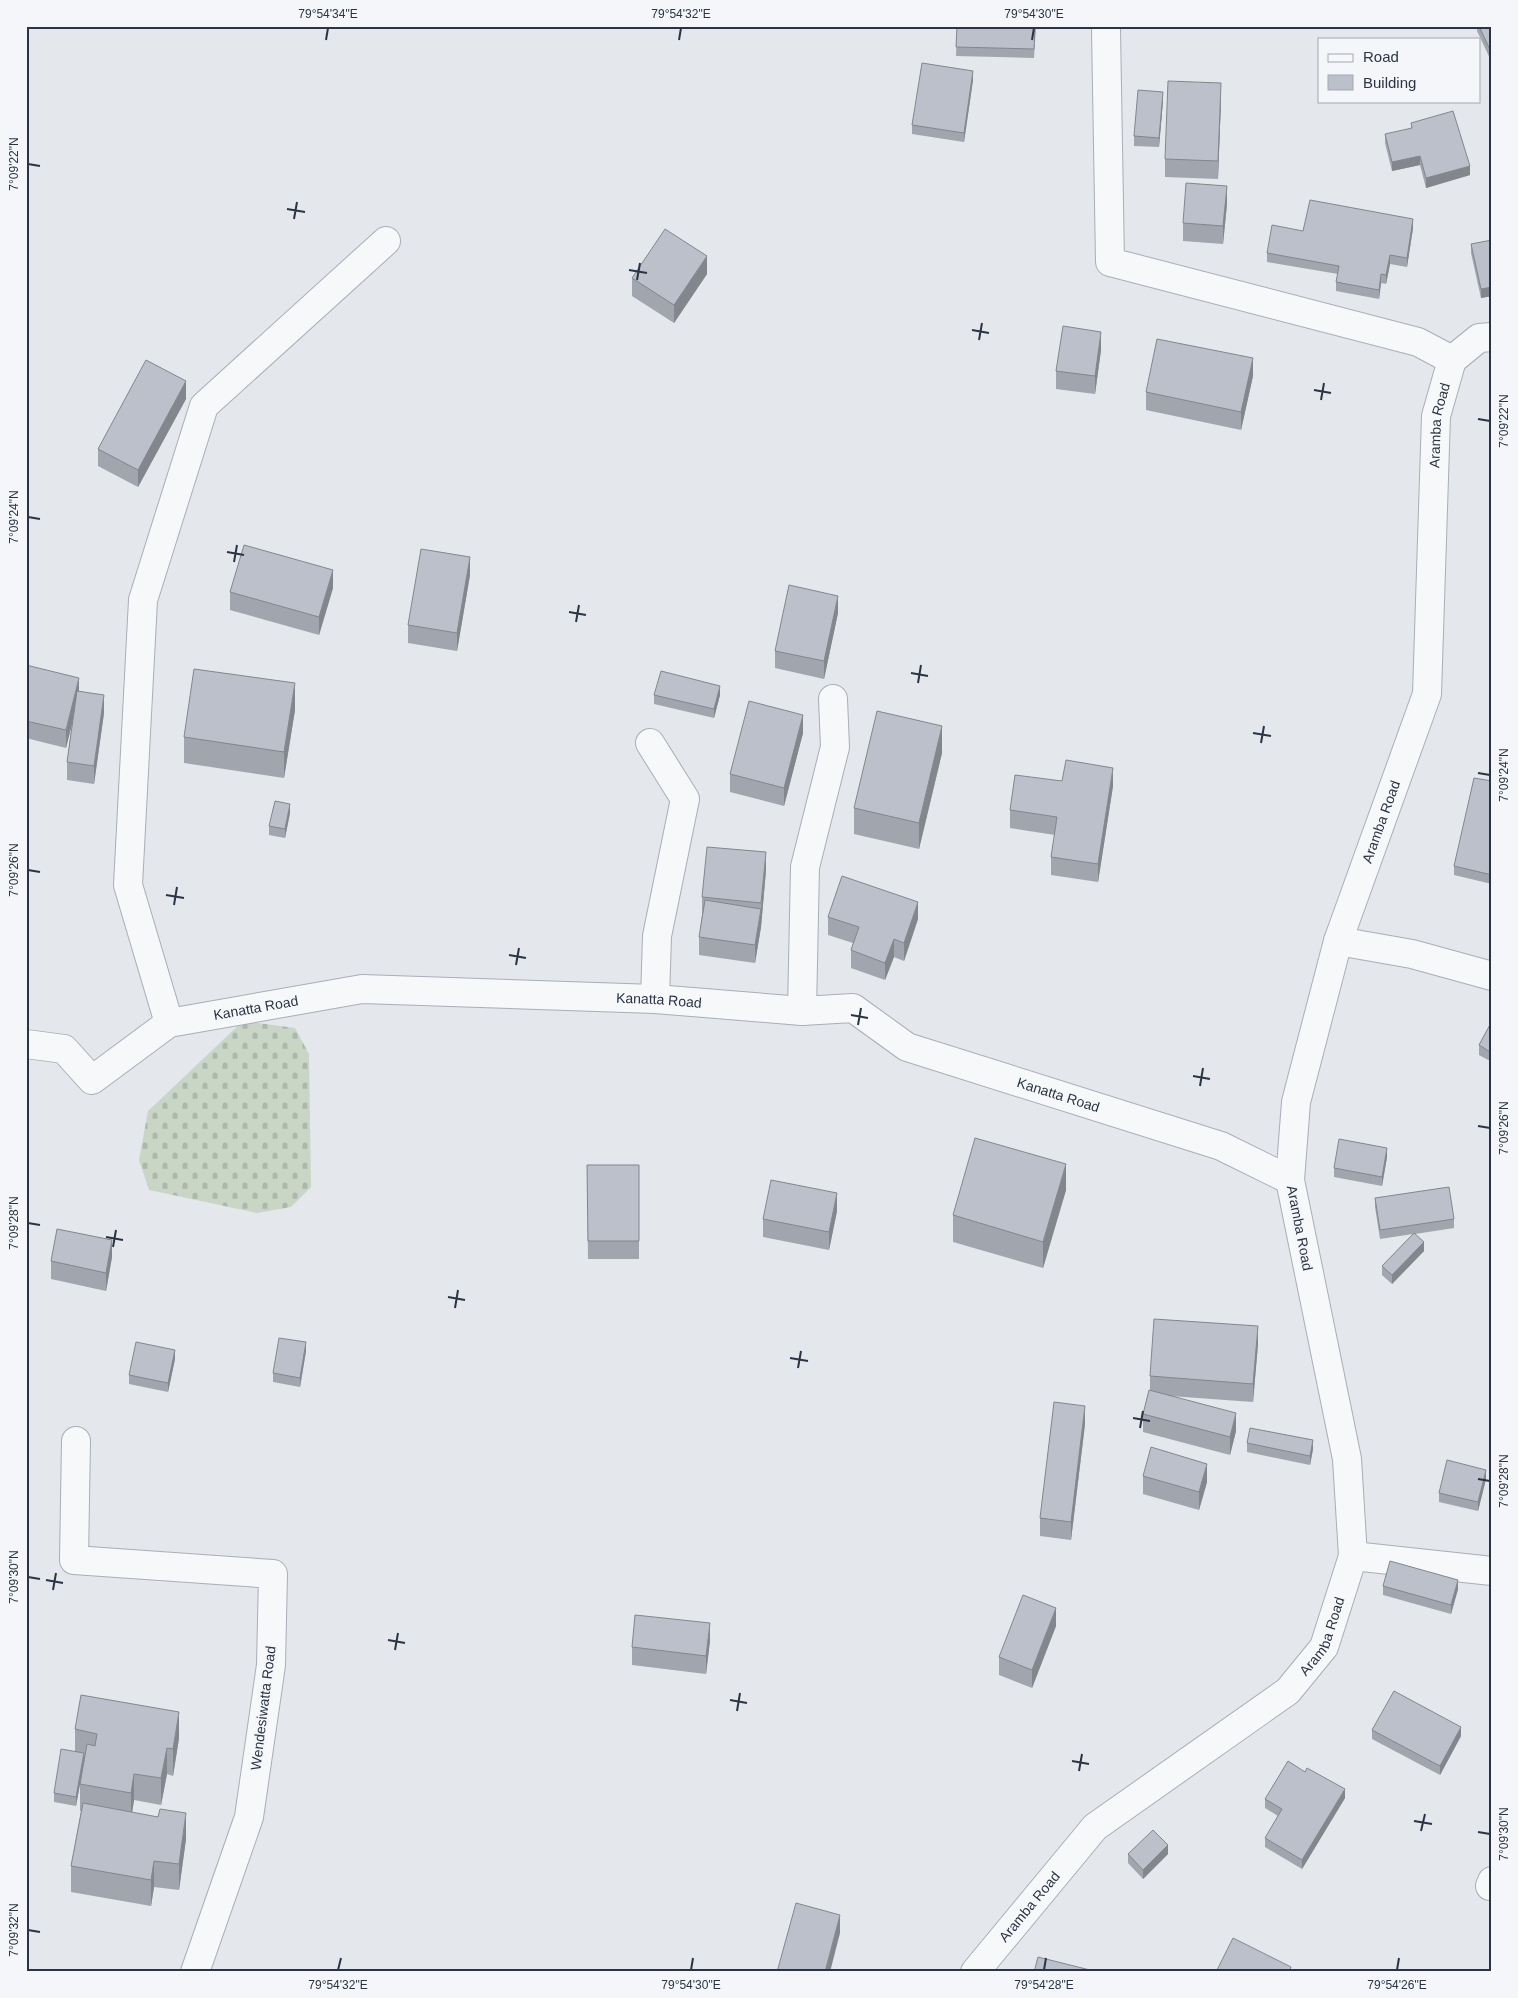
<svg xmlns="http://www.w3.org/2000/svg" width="1518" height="1998" font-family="Arial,sans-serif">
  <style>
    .cemetery { fill: url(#cemetery-stones) }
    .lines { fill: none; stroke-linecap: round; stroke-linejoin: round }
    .minor-casing { stroke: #a9aeb7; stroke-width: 30 }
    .minor { stroke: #f7f8fa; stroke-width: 28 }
    .wall { fill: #a1a5ae }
    .shaded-wall { fill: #83868d }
    .building { fill: #bbc0ca; stroke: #83868d }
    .ticks { fill: none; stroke: #2b3445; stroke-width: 2 }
    .labels { text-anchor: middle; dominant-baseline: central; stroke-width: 4; stroke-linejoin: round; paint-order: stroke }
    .street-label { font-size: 14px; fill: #2b3445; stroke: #f4f6f9 }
    .neatline { fill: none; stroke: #2b3445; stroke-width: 2 }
    .ticks-label { font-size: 12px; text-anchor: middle; fill: #2b3445 }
  </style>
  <defs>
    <pattern id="cemetery-stones" width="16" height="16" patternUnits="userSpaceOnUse" patternTransform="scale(1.25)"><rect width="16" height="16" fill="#c9d6c5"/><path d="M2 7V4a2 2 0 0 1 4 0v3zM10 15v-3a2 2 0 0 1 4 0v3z" fill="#adb8ab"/></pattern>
  </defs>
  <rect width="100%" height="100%" fill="#e4e7ec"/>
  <path class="cemetery" d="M243,1021L295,1028L309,1054L311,1187L291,1207L257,1213L149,1190L139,1160L148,1111Z"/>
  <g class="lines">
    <defs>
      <g id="minor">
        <path d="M1106,29L1110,262L1418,342L1452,360"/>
        <path d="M650,743L685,799L657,936L655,999"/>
        <path d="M1338,941L1412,954L1492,976"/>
        <path d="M802,1011L805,867L835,747L833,699"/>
        <path d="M169,1023L128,885L143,600L204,406L386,241"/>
        <path id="s1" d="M26,1044L64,1049L92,1080L169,1023L362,989L655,999L802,1011L853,1008L907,1047L1221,1146L1290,1180"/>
        <path d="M76,1441L74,1560L273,1574L271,1665L249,1817L195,1972"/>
        <path d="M1353,1556L1492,1571"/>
        <path d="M1490,1886L1492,1881"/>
        <path id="s2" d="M975,1972L1095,1827L1288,1691L1324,1647L1353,1556L1347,1459L1290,1180L1296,1102L1338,941L1427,694L1436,416L1452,360L1479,338L1492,337"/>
      </g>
    </defs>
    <use href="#minor" class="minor-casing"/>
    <use href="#minor" class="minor"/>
  </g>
  <g class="wall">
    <path d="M957,26H1036L1034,58L956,56Z"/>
    <path d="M1477,26H1492V63L1477,31Z"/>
    <path d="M973,80L964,142L912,134V125Z"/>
    <path d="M1221,100L1218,179L1165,177V159Z"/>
    <path d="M1163,101L1159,147L1134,146V136Z"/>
    <path d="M1411,123L1470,175L1426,188L1420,165L1392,171L1385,143V134L1411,129Z"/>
    <path d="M1227,204L1223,244L1183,241V223Z"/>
    <path d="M1413,228L1407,267L1390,264L1386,284L1381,283L1379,299L1336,291V282L1338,274L1267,262V253L1303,231Z"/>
    <path d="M1492,240V296L1481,298L1471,253V244Z"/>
    <path d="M707,274L674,323L632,296V278Z"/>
    <path d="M1101,350L1095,394L1056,389V371Z"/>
    <path d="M1253,376L1241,430L1146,410V392Z"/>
    <path d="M186,399L138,487L98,466V449Z"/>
    <path d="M470,575L457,651L408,643V625Z"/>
    <path d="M333,588L319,635L230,610V592Z"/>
    <path d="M838,613L824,679L775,668V651Z"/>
    <path d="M26,665L79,691L104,713L94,784L67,780V762L72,723L66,748L26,738Z"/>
    <path d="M654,695H720L714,718L654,704Z"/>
    <path d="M295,710L284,778L184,763V737Z"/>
    <path d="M803,733L784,806L730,792V774Z"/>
    <path d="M942,753L919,849L854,834V808Z"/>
    <path d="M1062,781L1113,786L1098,882L1051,875V857L1055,835L1010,828V810Z"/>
    <path d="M1492,781V884L1454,875V866Z"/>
    <path d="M290,813L285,838L269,835V826Z"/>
    <path d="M766,870L761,927L755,963L699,955V937L702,915V897Z"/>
    <path d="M828,917L918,919L904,961L894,957L885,980L851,968V950L853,943L828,935Z"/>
    <path d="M1492,1021V1062L1479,1055V1045Z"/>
    <path d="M1387,1157L1382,1186L1334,1177V1168Z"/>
    <path d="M587,1165H639V1259H588Z"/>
    <path d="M1066,1190L1043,1268L953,1242V1215Z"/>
    <path d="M1375,1198L1454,1219V1228L1415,1234L1424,1251L1392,1284L1382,1275V1266L1413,1234L1380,1239L1375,1207Z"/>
    <path d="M837,1211L829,1250L763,1237V1219Z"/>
    <path d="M112,1257L106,1291L51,1279V1261Z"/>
    <path d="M1258,1344L1253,1402L1170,1396L1236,1431L1230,1455L1143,1432V1414L1150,1390V1376Z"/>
    <path d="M306,1351L300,1387L273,1382V1373Z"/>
    <path d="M175,1359L168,1392L129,1384V1375Z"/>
    <path d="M1085,1424L1071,1540L1040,1536V1518Z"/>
    <path d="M1247,1443L1313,1449L1310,1465L1247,1452Z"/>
    <path d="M1143,1476L1207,1482L1199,1510L1143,1494Z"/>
    <path d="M1486,1479L1478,1511L1439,1502V1493Z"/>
    <path d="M1383,1586L1458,1589L1451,1614L1383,1595Z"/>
    <path d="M1056,1626L1032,1688L999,1675V1657Z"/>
    <path d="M710,1641L706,1674L632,1665V1647Z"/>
    <path d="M75,1729L179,1738L173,1776L167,1774L161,1805L134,1800L132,1812L186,1839L179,1890L154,1887L151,1906L71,1892V1866L81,1811H80V1784L85,1758H84V1762L76,1806L54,1802V1793L75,1751Z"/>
    <path d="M1372,1730L1461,1736L1440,1775L1372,1739Z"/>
    <path d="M1345,1798L1302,1869L1265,1847V1838L1278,1816L1265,1808V1799Z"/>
    <path d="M1128,1854H1168L1143,1879L1128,1863Z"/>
  </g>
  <g class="shaded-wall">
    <path d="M973,71V80L964,142V133Z"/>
    <path d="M1221,83V100L1218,179V161Z"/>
    <path d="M1163,92V101L1159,147V138Z"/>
    <path d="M1420,156V165L1392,171V162Z"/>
    <path d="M1470,166V175L1426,188V178Z"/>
    <path d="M1227,186V204L1223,244V226Z"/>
    <path d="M1413,219V228L1407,267V258Z"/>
    <path d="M1390,255V264L1386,284V275Z"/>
    <path d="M707,256V274L674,323V305Z"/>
    <path d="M1381,274V283L1379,299V290Z"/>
    <path d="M1492,287V296L1481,298V289Z"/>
    <path d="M1101,332V350L1095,394V376Z"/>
    <path d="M1253,358V376L1241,430V412Z"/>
    <path d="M186,381V399L138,487V470Z"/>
    <path d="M470,557V575L457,651V633Z"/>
    <path d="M333,570V588L319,635V617Z"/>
    <path d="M838,596V613L824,679V661Z"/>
    <path d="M79,678V696L66,748V730Z"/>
    <path d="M295,683V710L284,778V752Z"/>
    <path d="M720,686V695L714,718V709Z"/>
    <path d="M104,695V713L94,784V766Z"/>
    <path d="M803,715V733L784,806V788Z"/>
    <path d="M942,726V753L919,849V823Z"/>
    <path d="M1113,768V786L1098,882V864Z"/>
    <path d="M290,804V813L285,838V829Z"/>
    <path d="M766,852V870L761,927L755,963V945L761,910Z"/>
    <path d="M918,902V919L904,961V943Z"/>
    <path d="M894,939V957L885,980V963Z"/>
    <path d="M1387,1148V1157L1382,1186V1177Z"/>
    <path d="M1066,1164V1190L1043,1268V1242Z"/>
    <path d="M837,1193V1211L829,1250V1232Z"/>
    <path d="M112,1240V1257L106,1291V1273Z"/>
    <path d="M1424,1242V1251L1392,1284V1275Z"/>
    <path d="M1258,1326V1344L1253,1402V1384Z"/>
    <path d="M306,1342V1351L300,1387V1378Z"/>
    <path d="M175,1350V1359L168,1392V1383Z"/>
    <path d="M1085,1406V1424L1071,1540V1522Z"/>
    <path d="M1236,1413V1431L1230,1455V1437Z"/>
    <path d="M1313,1440V1449L1310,1465V1456Z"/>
    <path d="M1207,1464V1482L1199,1510V1492Z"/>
    <path d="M1486,1470V1479L1478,1511V1502Z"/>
    <path d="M1458,1580V1589L1451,1614V1605Z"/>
    <path d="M1056,1608V1626L1032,1688V1670Z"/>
    <path d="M710,1623V1641L706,1674V1656Z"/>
    <path d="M179,1712V1738L173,1776V1749Z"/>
    <path d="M1461,1727V1736L1440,1775V1766Z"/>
    <path d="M167,1748V1774L161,1805V1778Z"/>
    <path d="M84,1753V1762L76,1806V1797Z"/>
    <path d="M134,1774V1800L131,1820V1793Z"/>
    <path d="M1345,1789V1798L1302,1869V1860Z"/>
    <path d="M186,1813V1839L179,1890V1864Z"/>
    <path d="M1168,1845V1854L1143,1879V1870Z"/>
    <path d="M154,1861V1887L151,1906V1880Z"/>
    <path d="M840,1915V1933L830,1972H825Z"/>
  </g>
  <g class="building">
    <path d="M957,26H1035L1034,49L956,47Z"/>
    <path d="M1479,26H1492V54Z"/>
    <path d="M922,63L973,71L964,133L912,125Z"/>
    <path d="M1168,81L1221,83L1218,161L1165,159Z"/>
    <path d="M1138,90L1163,92L1159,138L1134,136Z"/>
    <path d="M1453,111L1470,166L1426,178L1420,156L1392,162L1385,134L1412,128L1411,123Z"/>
    <path d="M1186,183L1227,186L1223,226L1183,223Z"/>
    <path d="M1310,200L1413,219L1407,258L1390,255L1386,275L1381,274L1379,290L1336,282L1339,266L1267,253L1272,225L1303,231Z"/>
    <path d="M665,229L707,256L674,305L632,278Z"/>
    <path d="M1492,240V287L1481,289L1471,244Z"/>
    <path d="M1063,326L1101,332L1095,376L1056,371Z"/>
    <path d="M1157,339L1253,358L1241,412L1146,392Z"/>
    <path d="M146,360L186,381L138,470L98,449Z"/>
    <path d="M244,545L333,570L319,617L230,592Z"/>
    <path d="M421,549L470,557L457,633L408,625Z"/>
    <path d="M789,585L838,596L824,661L775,651Z"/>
    <path d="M26,665L79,678L66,730L26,721Z"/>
    <path d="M194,669L295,683L284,752L184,737Z"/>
    <path d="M661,671L720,686L714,709L654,695Z"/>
    <path d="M77,691L104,695L94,766L67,762Z"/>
    <path d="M749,701L803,715L784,788L730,774Z"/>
    <path d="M877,711L942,726L919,823L854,808Z"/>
    <path d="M1066,760L1113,768L1098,864L1051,857L1057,817L1010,810L1015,775L1062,781Z"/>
    <path d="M1474,778L1492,781V875L1454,866Z"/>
    <path d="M275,801L290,804L285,829L269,826Z"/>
    <path d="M707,847L766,852L761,903L702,897Z"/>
    <path d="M842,876L918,902L904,943L894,939L885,963L851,950L859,927L828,917Z"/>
    <path d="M705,900L761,909L755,945L699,937Z"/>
    <path d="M1492,1021V1053L1479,1045Z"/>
    <path d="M975,1138L1066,1164L1043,1242L953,1215Z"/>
    <path d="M1339,1139L1387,1148L1382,1177L1334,1168Z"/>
    <path d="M587,1165H639V1241H588Z"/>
    <path d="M771,1180L837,1193L829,1232L763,1219Z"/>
    <path d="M1449,1187L1454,1219L1380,1230L1375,1198Z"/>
    <path d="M57,1229L112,1240L106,1273L51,1261Z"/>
    <path d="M1414,1233L1424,1242L1392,1275L1382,1266Z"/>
    <path d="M1154,1319L1258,1326L1253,1384L1150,1376Z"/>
    <path d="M279,1338L306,1342L300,1378L273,1373Z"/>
    <path d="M136,1342L175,1350L168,1383L129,1375Z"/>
    <path d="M1149,1390L1236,1413L1230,1437L1143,1414Z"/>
    <path d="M1054,1402L1085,1406L1071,1522L1040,1518Z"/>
    <path d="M1250,1428L1313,1440L1310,1456L1247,1443Z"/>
    <path d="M1151,1447L1207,1464L1199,1492L1143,1476Z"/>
    <path d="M1447,1460L1486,1470L1478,1502L1439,1493Z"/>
    <path d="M1390,1561L1458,1580L1451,1605L1383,1586Z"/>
    <path d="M1023,1595L1056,1608L1032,1670L999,1657Z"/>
    <path d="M635,1615L710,1623L706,1656L632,1647Z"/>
    <path d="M1394,1691L1461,1727L1440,1766L1372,1730Z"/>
    <path d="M81,1695L179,1712L173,1749L167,1748L161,1778L134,1774L131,1793L80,1784L87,1744L95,1746L97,1734L75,1729Z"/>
    <path d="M61,1749L84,1753L76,1797L54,1793Z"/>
    <path d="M1288,1761L1305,1772L1307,1768L1345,1789L1302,1860L1265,1838L1282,1809L1265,1799Z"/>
    <path d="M83,1803L158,1817L160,1809L186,1813L179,1864L154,1861L151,1880L71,1866Z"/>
    <path d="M1153,1830L1168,1845L1143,1870L1128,1854Z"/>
    <path d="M796,1903L840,1915L825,1972H777Z"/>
    <path d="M1233,1938L1291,1967L1289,1972H1216Z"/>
    <path d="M1038,1957L1094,1971V1972H1034Z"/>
  </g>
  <path class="ticks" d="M326,40L328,28M679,40L681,28M1032,40L1034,28M28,164L40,166M287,209L305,212M294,219L297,202M629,270L647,273M637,280L640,263M972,330L989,333M979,340L982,323M1314,390L1331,393M1321,400L1324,383M1478,419L1490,421M28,517L40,519M227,552L244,555M234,562L237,545M569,612L586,615M576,622L579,605M911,673L928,676M918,683L921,665M1253,733L1271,736M1261,743L1264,726M1478,773L1490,775M28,870L40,872M166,895L184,898M174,905L177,887M509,955L526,958M516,965L519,948M851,1015L868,1018M858,1025L861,1008M1193,1076L1210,1079M1200,1086L1203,1068M1478,1126L1490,1128M28,1223L40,1225M106,1237L123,1240M113,1247L116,1230M448,1297L465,1300M455,1308L458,1290M790,1358L808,1361M798,1368L801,1351M1133,1418L1150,1421M1140,1428L1143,1411M1478,1479L1490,1481M28,1577L40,1579M46,1580L63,1583M53,1590L56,1573M388,1640L405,1643M395,1650L398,1633M730,1700L747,1703M737,1711L740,1693M1072,1761L1089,1764M1079,1771L1082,1754M1414,1821L1432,1824M1421,1831L1425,1814M1478,1832L1490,1834M28,1930L40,1932M338,1970L341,1958M691,1970L693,1958M1044,1970L1046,1958M1397,1970L1399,1958"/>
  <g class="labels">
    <g class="street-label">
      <text stroke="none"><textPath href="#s2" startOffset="1735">Aramba Road</textPath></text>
      <text stroke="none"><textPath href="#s2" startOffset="1330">Aramba Road</textPath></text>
      <text stroke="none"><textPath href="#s1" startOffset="669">Kanatta Road</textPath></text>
      <text stroke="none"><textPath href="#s1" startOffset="264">Kanatta Road</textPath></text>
      <text stroke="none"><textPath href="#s1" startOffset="1089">Kanatta Road</textPath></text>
      <text transform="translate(1300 1228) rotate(79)">Aramba Road</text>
      <text stroke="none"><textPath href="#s2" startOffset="490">Aramba Road</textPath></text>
      <text transform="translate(263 1708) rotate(-83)">Wendesiwatta Road</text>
      <text stroke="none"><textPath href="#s2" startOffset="85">Aramba Road</textPath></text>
    </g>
  </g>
  <rect width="1518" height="1998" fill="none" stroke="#f4f6f9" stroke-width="55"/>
  <rect x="1318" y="38" width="162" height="65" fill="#f4f6f9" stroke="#a4a8b1"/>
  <rect x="1328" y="54" width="25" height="8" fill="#f7f8fa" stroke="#a4a8b1"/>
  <text x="1363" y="62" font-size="15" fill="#2b3445">Road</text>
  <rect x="1328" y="75" width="25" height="15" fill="#bbc0ca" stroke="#a4a8b1"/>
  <text x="1363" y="88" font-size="15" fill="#2b3445">Building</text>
  <rect x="28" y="28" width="1462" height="1942" class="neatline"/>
  <g class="ticks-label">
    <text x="328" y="18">79°54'34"E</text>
    <text x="681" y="18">79°54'32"E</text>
    <text x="1034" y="18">79°54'30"E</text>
    <text transform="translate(14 164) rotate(-90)" y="4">7°09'22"N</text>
    <text transform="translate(1504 421) rotate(-90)" y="4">7°09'22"N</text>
    <text transform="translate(14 517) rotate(-90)" y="4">7°09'24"N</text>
    <text transform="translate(1504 775) rotate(-90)" y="4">7°09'24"N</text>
    <text transform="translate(14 870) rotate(-90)" y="4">7°09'26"N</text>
    <text transform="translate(1504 1128) rotate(-90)" y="4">7°09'26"N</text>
    <text transform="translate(14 1223) rotate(-90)" y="4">7°09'28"N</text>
    <text transform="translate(1504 1481) rotate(-90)" y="4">7°09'28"N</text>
    <text transform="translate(14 1577) rotate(-90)" y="4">7°09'30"N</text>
    <text transform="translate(1504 1834) rotate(-90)" y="4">7°09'30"N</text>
    <text transform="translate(14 1930) rotate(-90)" y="4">7°09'32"N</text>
    <text x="338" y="1989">79°54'32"E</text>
    <text x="691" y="1989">79°54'30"E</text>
    <text x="1044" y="1989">79°54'28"E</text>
    <text x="1397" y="1989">79°54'26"E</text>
  </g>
</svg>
